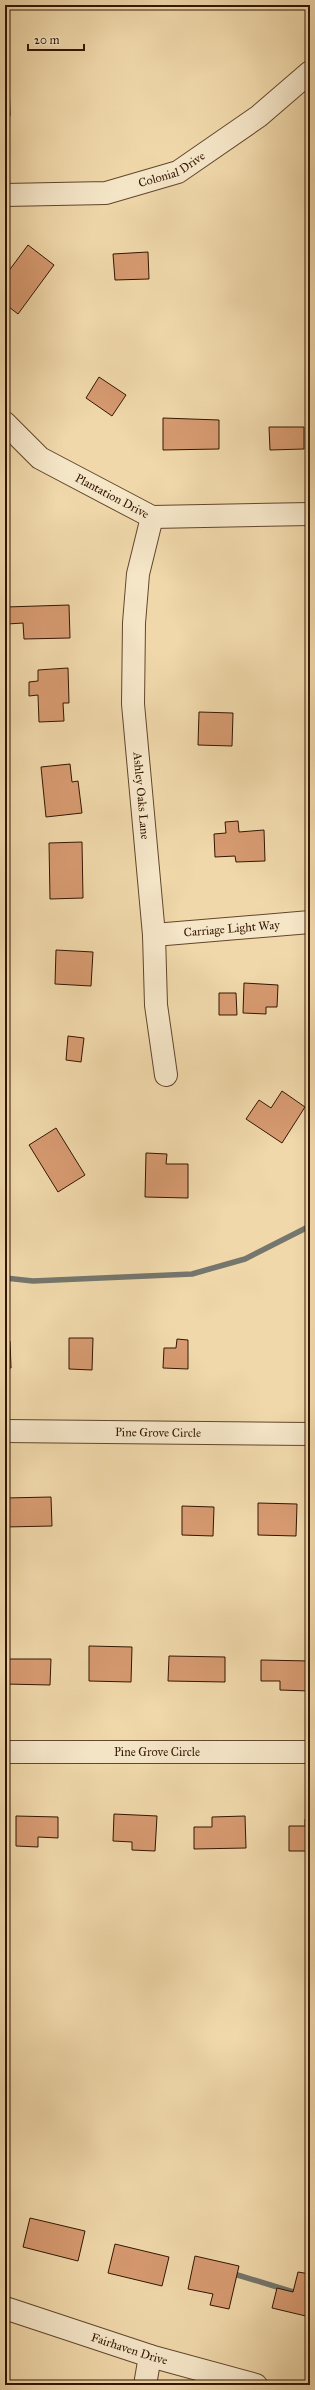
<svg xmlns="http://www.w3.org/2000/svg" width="315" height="2390" font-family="'IM FELL Great Primer',serif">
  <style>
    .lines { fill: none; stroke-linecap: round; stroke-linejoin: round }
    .stream { stroke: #75766d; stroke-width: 5.5 }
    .building { fill: #d79a71; stroke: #331602 }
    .minor-casing { stroke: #62462c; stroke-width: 24 }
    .minor { stroke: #f5e6c8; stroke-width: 22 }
    .labels { text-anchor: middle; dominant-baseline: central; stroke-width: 3; stroke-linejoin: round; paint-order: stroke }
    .street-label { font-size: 12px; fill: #331602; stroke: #f5e6c8 }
  </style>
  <rect width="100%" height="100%" fill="#f0d8aa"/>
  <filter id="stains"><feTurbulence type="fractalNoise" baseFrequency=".005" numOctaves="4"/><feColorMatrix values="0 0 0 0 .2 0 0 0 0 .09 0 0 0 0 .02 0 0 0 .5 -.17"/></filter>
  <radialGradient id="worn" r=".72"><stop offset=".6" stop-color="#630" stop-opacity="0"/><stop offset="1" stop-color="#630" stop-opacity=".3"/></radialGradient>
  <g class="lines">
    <g class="stream">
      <path d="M5,1278L33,1281L192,1274L245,1259L310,1226"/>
      <path d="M231,2273L310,2297"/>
    </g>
  </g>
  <g class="building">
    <path d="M5,79H9L10,116H5Z"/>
    <path d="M28,245L54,265L18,314L5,304V276Z"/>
    <path d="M148,252L149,279L115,280L113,254Z"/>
    <path d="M99,377L126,395L112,416L86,398Z"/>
    <path d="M163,418L219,420V449L163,450Z"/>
    <path d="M269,427H304V449L270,450Z"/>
    <path d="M69,605L70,638L24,639L23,623L7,624L6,607Z"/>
    <path d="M68,668L69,703H63L64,721L39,722L38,695L29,696V682L38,681V670Z"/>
    <path d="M199,712L233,713L232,746L198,745Z"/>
    <path d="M70,764L72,782L78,781L82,813L46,817L41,767Z"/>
    <path d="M238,821L239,832L264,830L265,861L236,862L235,856L215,857L214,834L226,833L225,822Z"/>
    <path d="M82,842L83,898L50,899L49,843Z"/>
    <path d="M56,950L93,952L91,986L55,984Z"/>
    <path d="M244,983L278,985L277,1007H266V1014L243,1013Z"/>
    <path d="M219,993H236L237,1015H219Z"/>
    <path d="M68,1036L84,1038L81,1062L66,1060Z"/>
    <path d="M282,1091L305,1107L282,1143L246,1119L259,1100L271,1108Z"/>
    <path d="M56,1128L85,1175L58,1192L29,1145Z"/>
    <path d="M146,1153L167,1154L166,1164H188V1198L145,1197Z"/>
    <path d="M69,1338H93L92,1370L69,1369Z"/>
    <path d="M177,1339L188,1340V1369L163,1368L164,1348H176Z"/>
    <path d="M5,1341H10L11,1368H5Z"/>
    <path d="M51,1497L52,1526L5,1527V1498Z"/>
    <path d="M258,1503L297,1504L296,1536L258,1535Z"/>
    <path d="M182,1506L214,1507L213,1536L182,1535Z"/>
    <path d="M89,1646L132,1647L131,1682L89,1681Z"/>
    <path d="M169,1656L225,1657V1682L168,1681Z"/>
    <path d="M5,1659H51L50,1685L5,1684Z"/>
    <path d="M261,1660L310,1661V1691L280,1690V1681H261Z"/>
    <path d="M114,1814L157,1816L155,1851L132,1850V1842L113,1841Z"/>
    <path d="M16,1816L58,1817V1838L38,1837V1847L16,1846Z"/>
    <path d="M245,1816L246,1848L194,1849V1827H212V1817Z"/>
    <path d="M310,1818V1851H289V1826H305V1819Z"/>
    <path d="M30,2218L85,2231L78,2261L23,2247Z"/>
    <path d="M115,2244L169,2257L162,2286L108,2273Z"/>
    <path d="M195,2256L239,2266L229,2309L210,2305L213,2294L188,2289Z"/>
    <path d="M298,2272L310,2274V2317L272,2308L277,2288L293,2292Z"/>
  </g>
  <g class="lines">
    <defs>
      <g id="minor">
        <path id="s1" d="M5,195L106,193L178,172L259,116L310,72"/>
        <path id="s2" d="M5,423L40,458L152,517L310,514"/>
        <path id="s3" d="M152,517L138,574L134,623L133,704L154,935L156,1005L166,1075"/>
        <path id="s4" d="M154,935L310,922"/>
        <path id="s5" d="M5,1431L310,1434"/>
        <path id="s6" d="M5,1752H310"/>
        <path id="s7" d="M5,2308L150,2356L256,2385"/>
        <path d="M145,2385L150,2356"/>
      </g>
    </defs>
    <use href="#minor" class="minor-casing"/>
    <use href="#minor" class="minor"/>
  </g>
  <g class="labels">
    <g class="street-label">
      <text stroke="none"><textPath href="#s1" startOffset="171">Colonial Drive</textPath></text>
      <text stroke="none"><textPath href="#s2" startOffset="131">Plantation Drive</textPath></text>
      <text stroke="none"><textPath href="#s3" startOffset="281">Ashley Oaks Lane</textPath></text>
      <text stroke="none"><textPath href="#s4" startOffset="78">Carriage Light Way</textPath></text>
      <text stroke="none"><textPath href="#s5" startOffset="153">Pine Grove Circle</textPath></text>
      <text stroke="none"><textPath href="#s6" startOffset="152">Pine Grove Circle</textPath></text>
      <text stroke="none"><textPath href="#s7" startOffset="131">Fairhaven Drive</textPath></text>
    </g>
  </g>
  <rect width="315" height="2390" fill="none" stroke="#f0d8aa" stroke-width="20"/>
  <rect x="6" y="6" width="303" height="2378" fill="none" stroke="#331602" stroke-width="2"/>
  <rect x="10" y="10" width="295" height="2370" fill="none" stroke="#331602"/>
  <path d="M28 44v6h56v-6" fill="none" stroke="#331602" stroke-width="2"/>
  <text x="34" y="44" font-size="12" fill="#331602" stroke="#f5e6c8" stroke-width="3" paint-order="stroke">20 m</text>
  <rect width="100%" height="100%" filter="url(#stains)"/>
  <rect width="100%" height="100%" fill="url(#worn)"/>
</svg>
